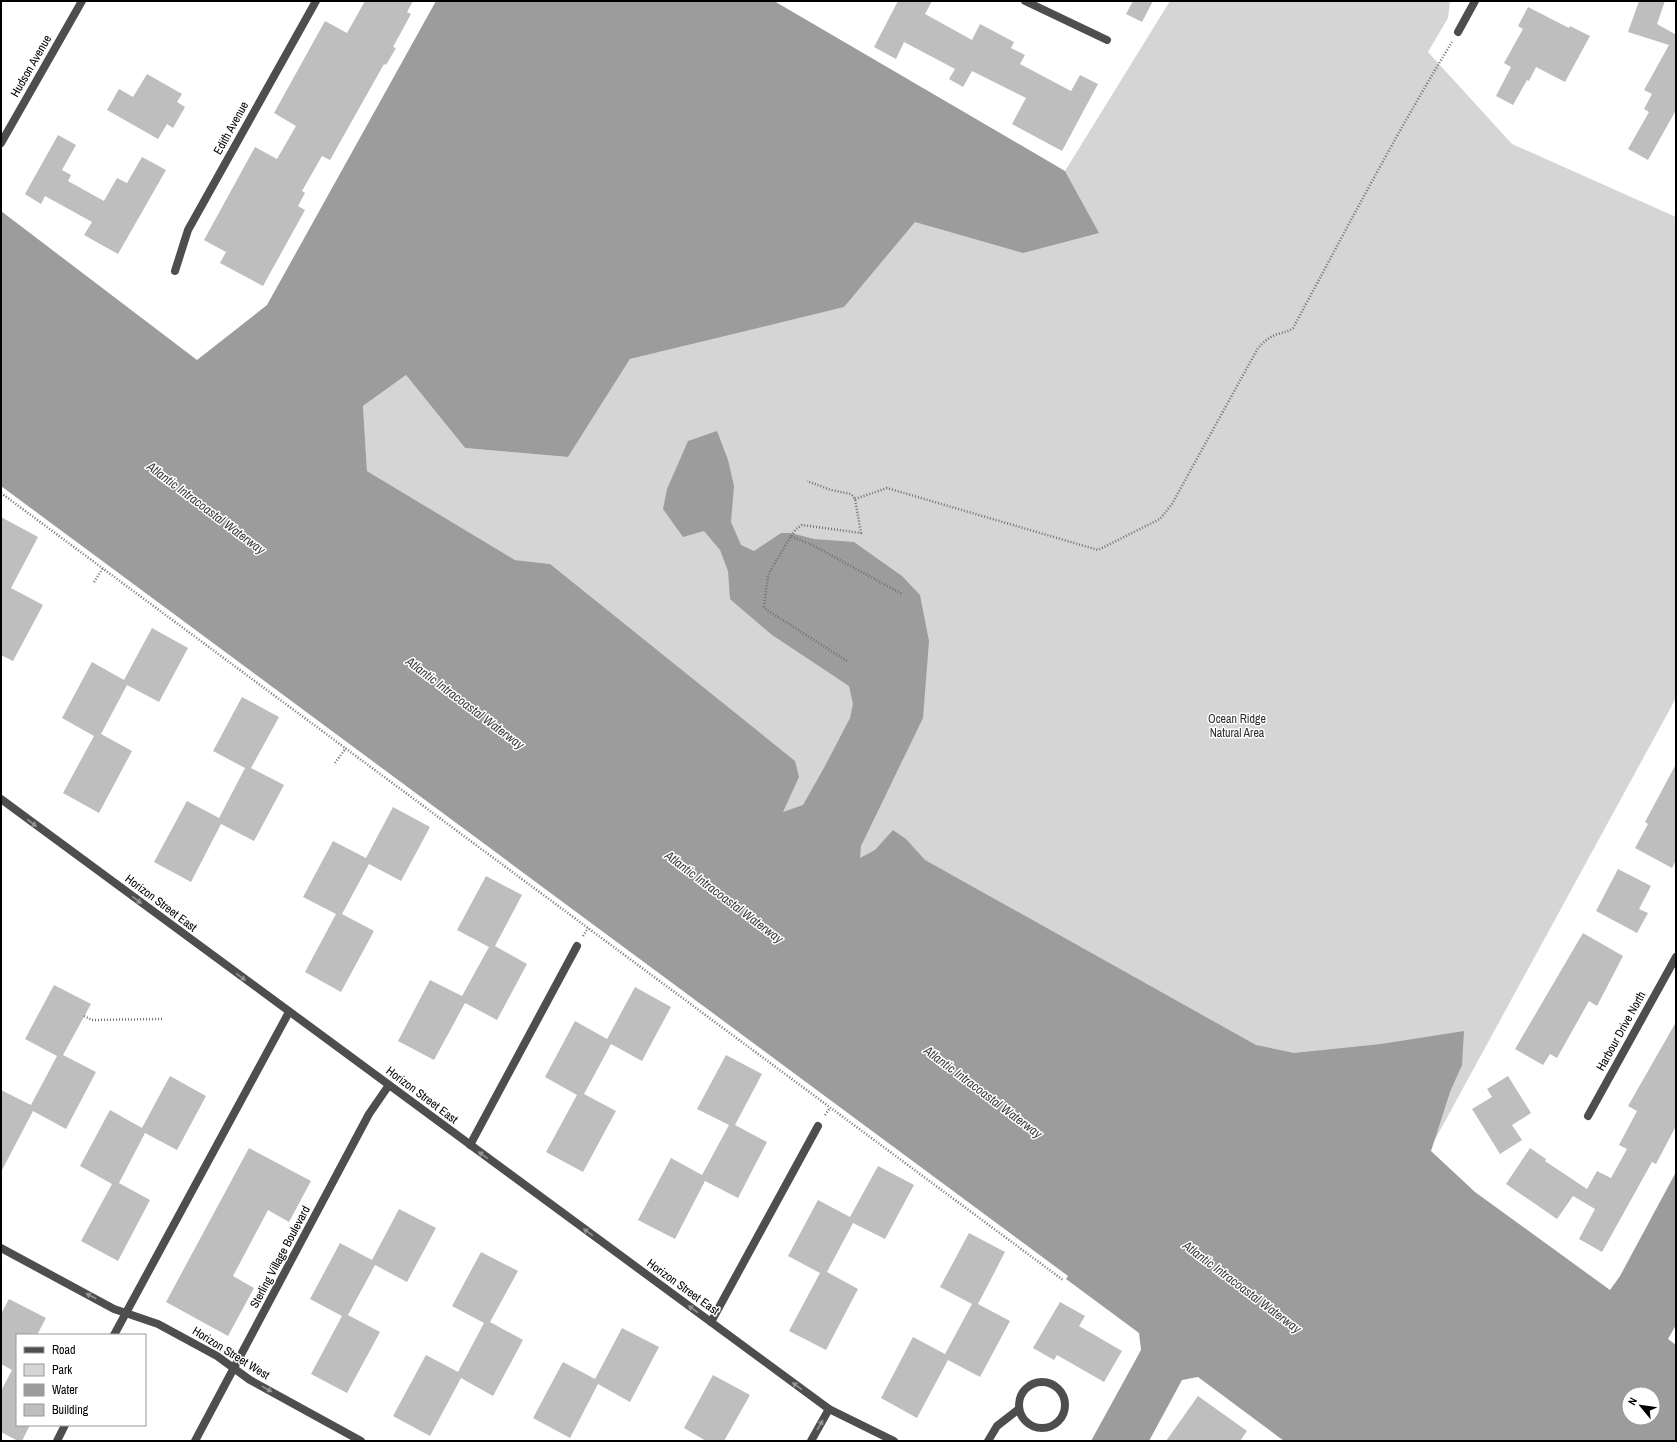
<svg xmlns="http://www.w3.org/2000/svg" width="1677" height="1442" font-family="'Archivo Narrow',sans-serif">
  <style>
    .green { fill: #d5d5d5 }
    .water { fill: #9c9c9c; fill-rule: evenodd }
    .building { fill: #bebebe }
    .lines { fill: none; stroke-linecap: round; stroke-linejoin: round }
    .path { stroke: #707070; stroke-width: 2.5; stroke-dasharray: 1 2; stroke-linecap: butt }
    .service { stroke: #4e4e4e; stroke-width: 8 }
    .minor { stroke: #4e4e4e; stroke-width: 8 }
    .oneway { fill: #959595 }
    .labels { text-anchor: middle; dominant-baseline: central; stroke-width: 3; stroke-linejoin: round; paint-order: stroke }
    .street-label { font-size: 12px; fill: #000; stroke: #fff }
    .park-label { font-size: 12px; fill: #2c2c2c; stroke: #fff }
    .water-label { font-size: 13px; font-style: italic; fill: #3d3d3d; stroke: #fff }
  </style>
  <rect width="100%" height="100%" fill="#fff"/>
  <path class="green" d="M1170,1H1450L1448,18L1428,52L1512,144L1676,217V698L1366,1266L509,678L550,564L515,560L367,471L363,406L406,375L465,448L568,457L630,359L691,344L834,82L1093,223L1065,171Z"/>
  <path class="water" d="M436,1H774L1065,171L1099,233L1023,253L915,222L844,307L630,359L568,457L465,448L406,375L363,406L367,471L515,560L550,564L795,761L799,777L783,812L803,805L825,766L850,718L853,704L849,686L772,635L730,599L728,571L720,550L704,531L683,537L663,509L667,489L688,441L717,431L728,460L734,486L731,522L741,545L754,551L781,533H791L814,539L854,542L902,576L920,595L929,641L923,718L861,846L860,858L875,850L893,830L906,839L925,860L1256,1045L1294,1053L1381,1044L1464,1031L1462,1065L1450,1092L1431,1151L1475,1192L1610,1290L1620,1276L1676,1172V1325L1668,1339L1676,1345V1441H1284L1198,1377L1182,1380L1149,1441H1091L1141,1350L1139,1333L1066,1279L1068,1276L1,486V211L197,360L267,305ZM1629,1394H1653V1418H1629Z"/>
  <g class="building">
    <path d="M365,1H413L407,12L411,14L393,47L396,48L386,65L384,64L330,160L322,156L302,191L305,193L298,206L305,210L263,286L220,263L226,252L204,240L255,147L277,159L296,126L274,113L325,21L347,33Z"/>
    <path d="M898,1H932L925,14L972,40L980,24L1014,42L1011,48L1025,55L1020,64L1071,91L1080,75L1098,84L1062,151L1012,124L1026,98L972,71L963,87L949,79L955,69L904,42L896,59L874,47Z"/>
    <path d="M1133,1H1153L1142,22L1126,14Z"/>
    <path d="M1639,1H1665L1657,24L1675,34L1676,32V110L1648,160L1628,149L1649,112L1644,109L1652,94L1644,90L1669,45L1628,32Z"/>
    <path d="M1528,7L1569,28L1570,26L1590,36L1565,82L1536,67L1529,81L1527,80L1513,105L1496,96L1511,67L1504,63L1523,29L1518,26Z"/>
    <path d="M147,74L182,94L177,102L185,107L173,128L167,124L158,139L107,110L119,89L133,97Z"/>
    <path d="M58,135L76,145L62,170L71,175L68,181L104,201L117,178L127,183L142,157L166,170L118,254L84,235L92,222L45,196L41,204L25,194Z"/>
    <path d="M1,517L38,537L11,588L43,605L13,661L1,655Z"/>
    <path d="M152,628L188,648L159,702L127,685L101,734L132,751L99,813L63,793L94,736L62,718L92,662L124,680Z"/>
    <path d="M242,697L279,717L251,768L284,785L254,841L221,824L191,882L154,862L187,801L219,818L245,768L213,751Z"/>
    <path d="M1676,764V860L1672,868L1635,848L1648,824L1645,822Z"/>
    <path d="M393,807L430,827L401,881L369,864L342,914L374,931L341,992L305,972L336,914L303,897L333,841L366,858Z"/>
    <path d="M1618,869L1651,886L1639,909L1648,913L1637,933L1596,911Z"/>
    <path d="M486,876L522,895L495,946L527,964L497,1020L465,1003L434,1060L398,1041L430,980L462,996L489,947L457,930Z"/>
    <path d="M1583,933L1623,956L1597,1006L1589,1001L1557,1058L1550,1054L1543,1065L1515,1049Z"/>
    <path d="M54,985L91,1004L63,1055L96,1072L66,1129L33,1111L1,1172V1090L31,1105L57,1056L25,1039Z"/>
    <path d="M635,987L671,1007L642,1061L611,1044L584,1094L616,1111L583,1172L546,1152L577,1095L545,1077L575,1021L607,1039Z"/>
    <path d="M1676,1022V1126L1656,1164L1652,1162L1602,1252L1579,1239L1595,1209L1573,1196L1557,1219L1506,1184L1530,1148L1546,1159L1545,1161L1587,1189L1597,1171L1611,1178L1627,1149L1619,1145L1637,1111L1628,1106Z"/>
    <path d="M726,1055L762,1074L735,1125L767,1142L738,1198L705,1181L675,1239L638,1220L671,1158L702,1175L729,1125L697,1109Z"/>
    <path d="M170,1076L206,1096L177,1150L145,1133L119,1183L150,1200L118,1261L81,1241L112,1184L80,1166L110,1110L142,1128Z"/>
    <path d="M1508,1076L1531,1113L1512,1125L1522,1140L1500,1154L1472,1109L1492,1097L1487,1089Z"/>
    <path d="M249,1148L311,1181L289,1222L268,1210L233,1276L254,1288L228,1336L166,1302Z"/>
    <path d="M878,1166L914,1185L885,1239L853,1223L827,1272L858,1289L826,1350L789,1331L820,1273L788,1256L818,1200L850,1217Z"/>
    <path d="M399,1209L436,1228L407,1282L375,1265L348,1315L380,1332L347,1393L311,1374L342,1316L310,1299L340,1243L372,1260Z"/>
    <path d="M969,1233L1005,1252L978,1304L1010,1321L980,1377L948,1360L917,1418L881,1398L913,1337L945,1354L972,1304L940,1287Z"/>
    <path d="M481,1252L518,1271L490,1322L523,1340L493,1396L461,1378L430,1436L393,1416L426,1355L458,1372L484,1323L452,1306Z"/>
    <path d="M9,1299L46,1318L37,1335H17V1425H30L22,1441H18L1,1432V1391L12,1370L1,1364V1314Z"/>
    <path d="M1060,1302L1085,1316L1079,1326L1122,1351L1104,1382L1057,1355L1054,1360L1033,1348Z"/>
    <path d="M622,1328L659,1347L630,1402L598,1384L570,1438L533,1418L563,1362L595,1379Z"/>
    <path d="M713,1375L750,1395L724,1441H706L684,1428Z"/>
    <path d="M1198,1396L1247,1431L1240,1441H1166Z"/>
  </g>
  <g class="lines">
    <g class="path">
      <path d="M1,493L1063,1280"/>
      <path d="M855,499L887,488L1098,550L1160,519L1172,504L1258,348C1264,342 1270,336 1278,334C1284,332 1288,332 1293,328C1345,232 1395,135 1452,42"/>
      <path d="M791,536L796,529L802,525L861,533L855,499L851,494L831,490L807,481"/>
      <path d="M94,582L103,568"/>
      <path d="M847,661L767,610L764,607L768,575L791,536L814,546L902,594"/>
      <path d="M335,763L346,748"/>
      <path d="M583,936L588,928"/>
      <path d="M84,1016L92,1020L162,1019"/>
      <path d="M825,1115L830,1108"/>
    </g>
    <g class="service">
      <path d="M1458,32L1475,1"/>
      <path d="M470,1145L577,946"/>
      <path d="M711,1322L818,1126"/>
      <path d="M829,1409L894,1441"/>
    </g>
    <g class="minor">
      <path d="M1025,1L1107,40"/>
      <path d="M1,143L82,1"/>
      <path d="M175,271L188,230L316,1"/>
      <path d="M1,799L829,1409L811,1441"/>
      <path d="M1588,1116L1676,957"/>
      <path d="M1,1248L114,1309L158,1324L217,1356L250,1380L361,1441"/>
      <path d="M114,1335L289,1012"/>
      <circle cx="1042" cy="1405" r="23"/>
      <path d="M57,1441L65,1425"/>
      <path d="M195,1441L369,1114L389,1085"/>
      <path d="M988,1441L997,1426L1019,1409"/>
    </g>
  </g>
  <defs><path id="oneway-solid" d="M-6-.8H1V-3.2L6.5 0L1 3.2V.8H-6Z"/></defs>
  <g class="oneway">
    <use href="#oneway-solid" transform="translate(32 823) rotate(37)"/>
    <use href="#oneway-solid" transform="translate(137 900) rotate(37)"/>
    <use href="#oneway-solid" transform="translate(241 977) rotate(36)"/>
    <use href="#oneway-solid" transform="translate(483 1155) rotate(-144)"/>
    <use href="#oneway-solid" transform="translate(588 1232) rotate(-144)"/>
    <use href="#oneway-solid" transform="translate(91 1296) rotate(-152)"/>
    <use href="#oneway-solid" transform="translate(693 1309) rotate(-144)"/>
    <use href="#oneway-solid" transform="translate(797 1386) rotate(-144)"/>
    <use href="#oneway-solid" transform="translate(267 1389) rotate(29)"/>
    <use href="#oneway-solid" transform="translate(820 1425) rotate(-60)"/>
  </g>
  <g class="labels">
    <g class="street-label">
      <text transform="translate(31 66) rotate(-60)">Hudson Avenue</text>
      <text transform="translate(231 128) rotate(-61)">Edith Avenue</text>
      <text transform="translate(161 903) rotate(37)">Horizon Street East</text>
      <text transform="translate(1621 1031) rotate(-61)">Harbour Drive North</text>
      <text transform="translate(422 1095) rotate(37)">Horizon Street East</text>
      <text transform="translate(280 1257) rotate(-62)">Sterling Village Boulevard</text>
      <text transform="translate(683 1287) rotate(36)">Horizon Street East</text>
      <text transform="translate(231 1353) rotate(32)">Horizon Street West</text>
    </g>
    <g class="park-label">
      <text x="1237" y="719">Ocean Ridge<tspan x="1237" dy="14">Natural Area</tspan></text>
    </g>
    <g class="water-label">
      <text transform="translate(206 508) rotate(37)">Atlantic Intracoastal Waterway</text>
      <text transform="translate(465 703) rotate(37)">Atlantic Intracoastal Waterway</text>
      <text transform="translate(724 897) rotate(37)">Atlantic Intracoastal Waterway</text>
      <text transform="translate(983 1092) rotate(37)">Atlantic Intracoastal Waterway</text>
      <text transform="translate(1242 1287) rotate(37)">Atlantic Intracoastal Waterway</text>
    </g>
  </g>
  <rect width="1677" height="1442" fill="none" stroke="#000000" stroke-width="4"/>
  <rect x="16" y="1334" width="130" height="92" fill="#ffffff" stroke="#999999"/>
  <rect x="24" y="1347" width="20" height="6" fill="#4e4e4e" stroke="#999999"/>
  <text x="52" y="1354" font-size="12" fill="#000000">Road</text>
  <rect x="24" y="1364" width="20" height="12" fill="#d5d5d5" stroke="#999999"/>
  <text x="52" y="1374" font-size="12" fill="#000000">Park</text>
  <rect x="24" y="1384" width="20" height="12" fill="#9c9c9c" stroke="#999999"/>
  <text x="52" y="1394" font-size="12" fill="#000000">Water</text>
  <rect x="24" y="1404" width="20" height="12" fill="#bebebe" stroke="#999999"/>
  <text x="52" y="1414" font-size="12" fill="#000000">Building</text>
  <g transform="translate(1641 1406) rotate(299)"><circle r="19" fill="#ffffff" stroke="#999999"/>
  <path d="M0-3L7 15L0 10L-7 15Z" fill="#000000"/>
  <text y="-6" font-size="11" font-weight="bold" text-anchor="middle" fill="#000000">N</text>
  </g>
</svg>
